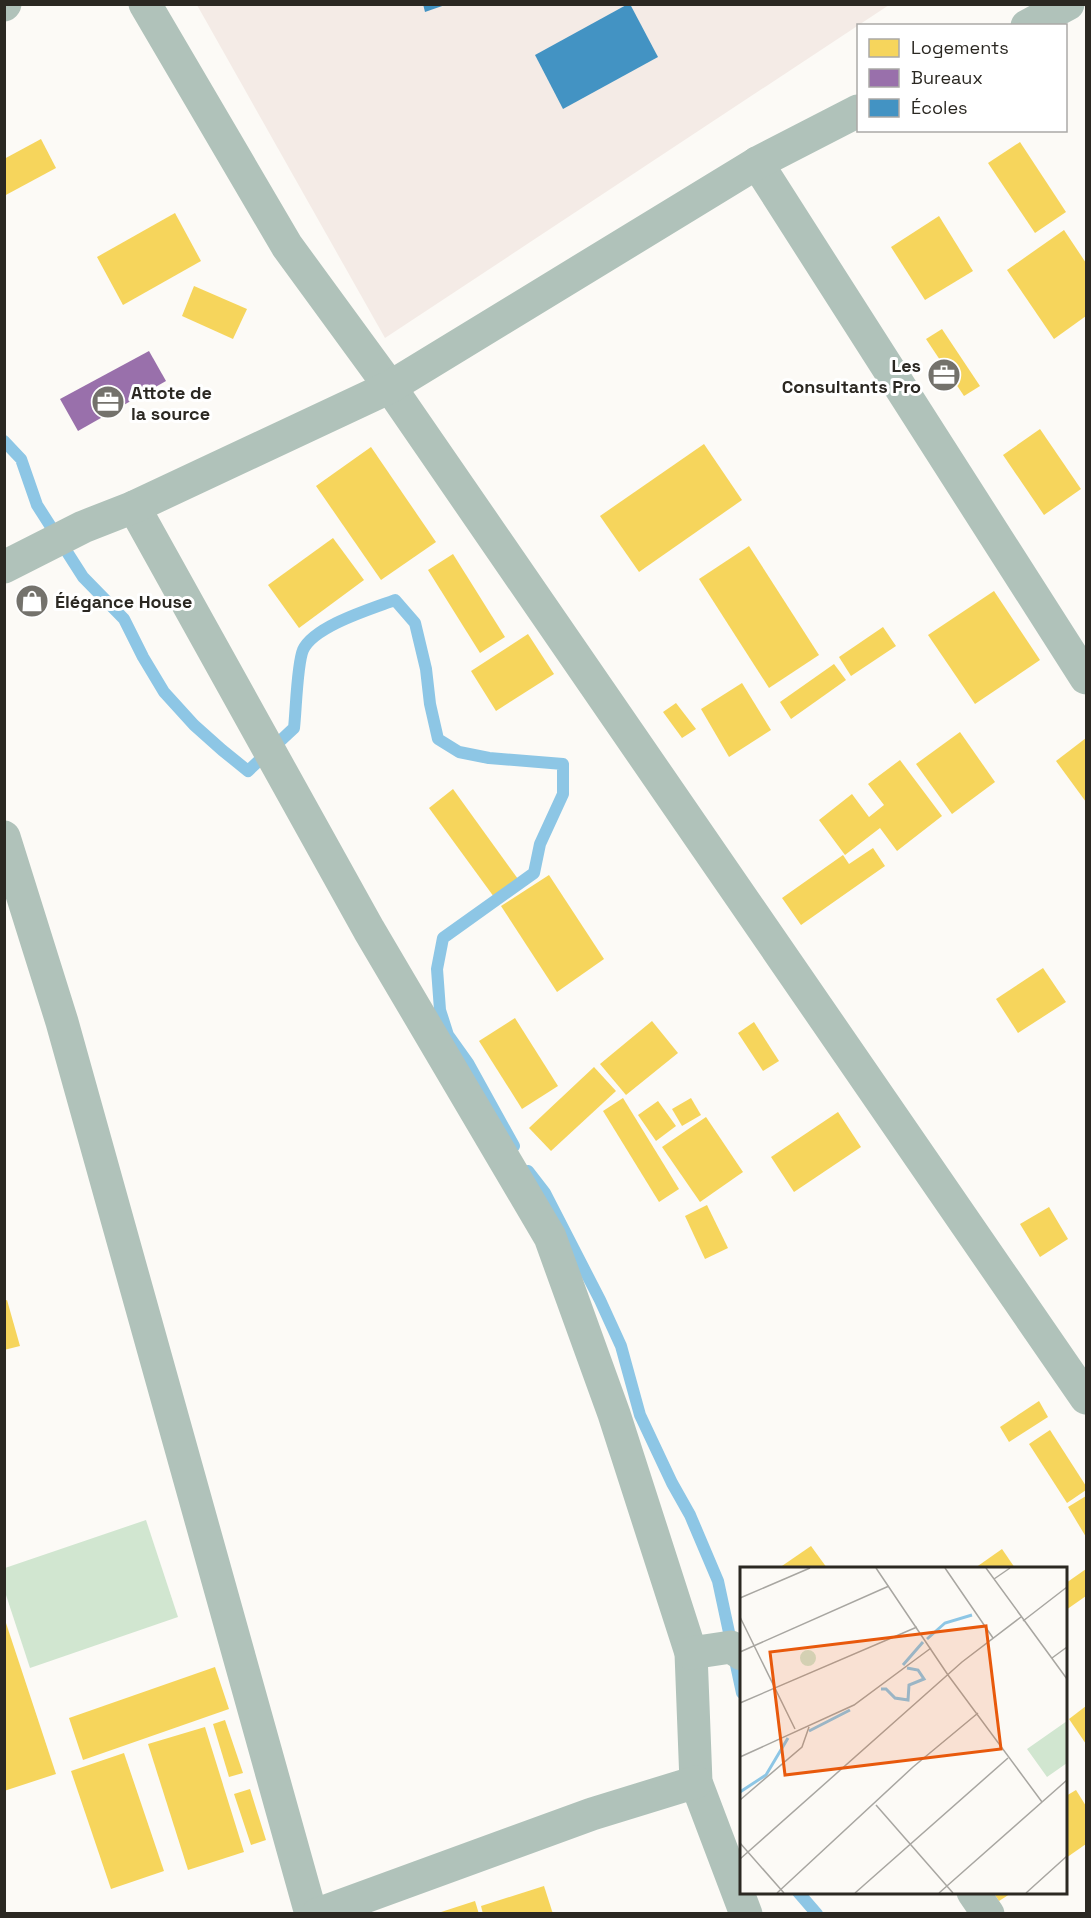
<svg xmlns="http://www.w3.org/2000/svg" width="1091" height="1918" font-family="'Space Grotesk',sans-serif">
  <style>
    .education { fill: #f4ebe6 }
    .green { fill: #d1e6d0 }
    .homes { fill: #f6d55c }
    .offices { fill: #9970ab }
    .schools { fill: #4393c3 }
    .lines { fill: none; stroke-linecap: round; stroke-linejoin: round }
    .stream { stroke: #8dc6e5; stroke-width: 12 }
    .minor { stroke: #b0c2ba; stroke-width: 33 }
    .labels { text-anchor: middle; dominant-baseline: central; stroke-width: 6; stroke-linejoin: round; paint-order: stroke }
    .poi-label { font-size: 18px; font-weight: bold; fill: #2b2822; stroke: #fff; text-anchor: start }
    .inset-river { fill: none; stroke: #8dc6e5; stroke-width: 3 }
    .inset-road { fill: none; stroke: #a8a6a1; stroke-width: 1.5 }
    .view { fill: #e8590c; fill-opacity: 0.15; stroke: #e8590c; stroke-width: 3 }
    .inset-edge { fill: none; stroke: #2b2822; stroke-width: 3 }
  </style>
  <rect width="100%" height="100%" fill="#fcfaf6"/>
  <path class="education" d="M197,5H889L385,338Z"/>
  <path class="green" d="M146,1520L178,1617L30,1668L5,1592V1568Z"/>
  <g class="homes">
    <path d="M41,139L56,168L4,196V159Z"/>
    <path d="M1020,142L1066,212L1035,233L988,163Z"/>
    <path d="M175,213L201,261L123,305L97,257Z"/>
    <path d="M939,216L973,271L925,300L891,247Z"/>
    <path d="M1064,230L1086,263V316L1054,339L1007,270Z"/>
    <path d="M194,286L247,309L233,339L182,316Z"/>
    <path d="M942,329L980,386L964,396L926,339Z"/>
    <path d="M1040,429L1081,489L1044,515L1003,455Z"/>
    <path d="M704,444L742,500L639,572L600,516Z"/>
    <path d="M371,447L436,542L381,580L316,486Z"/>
    <path d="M333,538L364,580L299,628L268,585Z"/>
    <path d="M749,546L819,655L769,688L699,579Z"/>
    <path d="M453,554L505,637L480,653L428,570Z"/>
    <path d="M994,591L1040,660L975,704L928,635Z"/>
    <path d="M883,627L896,646L851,676L839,657Z"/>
    <path d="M528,634L554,674L496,711L471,671Z"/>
    <path d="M834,664L846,680L791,719L780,702Z"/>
    <path d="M742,683L771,730L729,757L701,709Z"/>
    <path d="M676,703L696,729L682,738L663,712Z"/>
    <path d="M960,732L995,782L952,814L916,764Z"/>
    <path d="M1086,738V802L1056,761Z"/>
    <path d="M900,760L942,816L897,851L880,828L845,855L819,820L852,794L869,817L884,805L868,784Z"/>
    <path d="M453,789L518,879L494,897L429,808Z"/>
    <path d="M873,848L885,866L801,925L782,898L843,855L849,864Z"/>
    <path d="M549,875L604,959L557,992L501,906Z"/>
    <path d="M1043,968L1066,1002L1018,1033L996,999Z"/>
    <path d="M515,1018L558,1086L522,1109L479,1041Z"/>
    <path d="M652,1021L678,1053L626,1095L600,1064Z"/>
    <path d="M754,1022L779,1061L763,1071L738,1033Z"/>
    <path d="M594,1067L616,1091L551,1151L529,1128Z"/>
    <path d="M623,1098L679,1189L659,1202L603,1111Z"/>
    <path d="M691,1098L701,1115L682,1126L672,1109Z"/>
    <path d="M658,1101L676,1126L656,1141L638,1115Z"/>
    <path d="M838,1112L861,1147L794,1192L771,1157Z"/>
    <path d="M706,1117L743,1172L700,1202L662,1147Z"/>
    <path d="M707,1205L728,1248L705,1259L685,1216Z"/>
    <path d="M1049,1207L1068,1239L1040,1257L1020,1224Z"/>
    <path d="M7,1300L20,1346L4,1350V1301Z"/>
    <path d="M1039,1401L1048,1417L1009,1442L1000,1427Z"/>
    <path d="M1050,1430L1086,1486V1490L1067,1503L1029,1444Z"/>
    <path d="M1086,1496V1537L1068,1507Z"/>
    <path d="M811,1546L827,1568H779Z"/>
    <path d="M1002,1549L1015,1568H975Z"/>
    <path d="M1086,1569V1596L1066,1610V1583Z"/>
    <path d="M4,1617L56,1774L4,1791Z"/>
    <path d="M215,1667L229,1709L83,1760L69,1718Z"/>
    <path d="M1086,1706V1744L1069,1719Z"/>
    <path d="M225,1720L243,1773L229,1777L213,1724Z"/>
    <path d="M205,1727L244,1852L188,1870L148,1744Z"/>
    <path d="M124,1753L164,1871L111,1889L71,1771Z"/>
    <path d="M250,1789L266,1840L251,1845L234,1794Z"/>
    <path d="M1076,1790L1086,1806V1844L1066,1858V1796Z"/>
    <path d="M544,1886L553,1914H483L481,1906Z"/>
    <path d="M993,1892H1013L999,1901Z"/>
    <path d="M475,1901L479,1914H438V1913Z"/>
  </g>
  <path class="offices" d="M149,351L166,381L78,431L60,399Z"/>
  <g class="schools">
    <path d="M423,4H445V5L425,12Z"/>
    <path d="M628,4H630L658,57L563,109L535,55Z"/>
  </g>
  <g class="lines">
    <g class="stream">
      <path d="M4,441L21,459L37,505L83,577L124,619L143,657L164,692L194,725L222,750L248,771L294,728C296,711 297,664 303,650C314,626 371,609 395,600L415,623L426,669L430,704L438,739L459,752L489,758L563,764V794L540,844L534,873L443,938L437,969L440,1010L448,1035L468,1063L514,1146"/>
      <path d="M528,1171L545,1193L600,1300L621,1346L640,1415L672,1483L690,1515L718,1581L742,1693"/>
      <path d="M798,1892L817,1914"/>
    </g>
    <g class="minor">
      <path d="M145,4L287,246L390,387L1086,1398"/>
      <path d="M4,5L5,4"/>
      <path d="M1027,26L1068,4"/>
      <path d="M757,163L1086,678"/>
      <path d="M134,507L369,930L550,1237L614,1414L691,1653L696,1782L746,1914"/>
      <path d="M4,567L83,527L134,507L390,387L757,163L858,111"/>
      <path d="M4,837L62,1022L311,1914"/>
      <path d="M691,1653L731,1647L742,1654"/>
      <path d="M973,1892L988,1914"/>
      <path d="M318,1914L592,1814L696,1782"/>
    </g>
  </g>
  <defs>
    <symbol id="office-disc" viewBox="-11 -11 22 22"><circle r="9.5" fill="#74726c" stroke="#fff"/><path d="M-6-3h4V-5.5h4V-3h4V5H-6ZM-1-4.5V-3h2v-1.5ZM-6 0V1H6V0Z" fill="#fff"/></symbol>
    <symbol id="shop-disc" viewBox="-11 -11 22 22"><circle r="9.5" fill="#74726c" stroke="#fff"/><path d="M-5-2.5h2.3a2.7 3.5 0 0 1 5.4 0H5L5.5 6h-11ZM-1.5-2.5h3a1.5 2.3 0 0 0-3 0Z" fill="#fff"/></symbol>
  </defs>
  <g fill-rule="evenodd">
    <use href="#office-disc" x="925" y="356" width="38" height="38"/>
    <use href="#office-disc" x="89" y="383" width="38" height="38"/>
    <use href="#shop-disc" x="13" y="582" width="38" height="38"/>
  </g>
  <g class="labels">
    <g class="poi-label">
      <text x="921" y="365" text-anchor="end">Les<tspan x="921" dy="21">Consultants Pro</tspan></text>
      <text x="131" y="392">Attote de<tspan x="131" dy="21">la source</tspan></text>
      <text x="55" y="601">Élégance House</text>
    </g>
  </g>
  <g transform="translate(740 1567)">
    <rect width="327" height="327" fill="#fcfaf6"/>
    <path d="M60 91a8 8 0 1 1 16 0a8 8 0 1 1-16 0ZM327,154V196L307,210L287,182Z" fill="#d1e6d0"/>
    <path class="inset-river" d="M187,72L205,56L232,48M163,98L183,75M141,122H146L155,131L168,133L169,118L184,112L178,103L167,101M69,164L110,143M0,225L26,208L48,171"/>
    <path class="inset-road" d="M136,1L208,108L302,235M205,1L253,71M246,1L327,112M254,12L270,1M0,31L70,1M0,50L55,162M283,54L327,20M0,85L149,19M312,91L327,80M0,136L177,60M0,190L114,138L191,81M0,233L62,180L69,160M136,238L213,326M0,276L44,326M0,292L222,95L281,50M37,326L173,200L238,146M115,326L268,191M199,326L327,213M286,326L327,289"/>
    <path class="view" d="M246,59L261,182L45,208L30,85Z"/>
    <rect width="327" height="327" class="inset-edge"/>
  </g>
  <rect width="1091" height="1918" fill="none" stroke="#2b2822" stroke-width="12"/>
  <rect x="857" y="24" width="210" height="108" fill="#ffffff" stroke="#aaa9a7" stroke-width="1.5"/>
  <rect x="869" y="39" width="30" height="18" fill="#f6d55c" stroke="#aaa9a7" stroke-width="1.5"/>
  <text x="911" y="54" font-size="18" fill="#2b2822">Logements</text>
  <rect x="869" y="69" width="30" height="18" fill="#9970ab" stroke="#aaa9a7" stroke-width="1.5"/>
  <text x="911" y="84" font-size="18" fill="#2b2822">Bureaux</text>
  <rect x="869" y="99" width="30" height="18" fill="#4393c3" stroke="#aaa9a7" stroke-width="1.5"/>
  <text x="911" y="114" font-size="18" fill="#2b2822">Écoles</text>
</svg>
